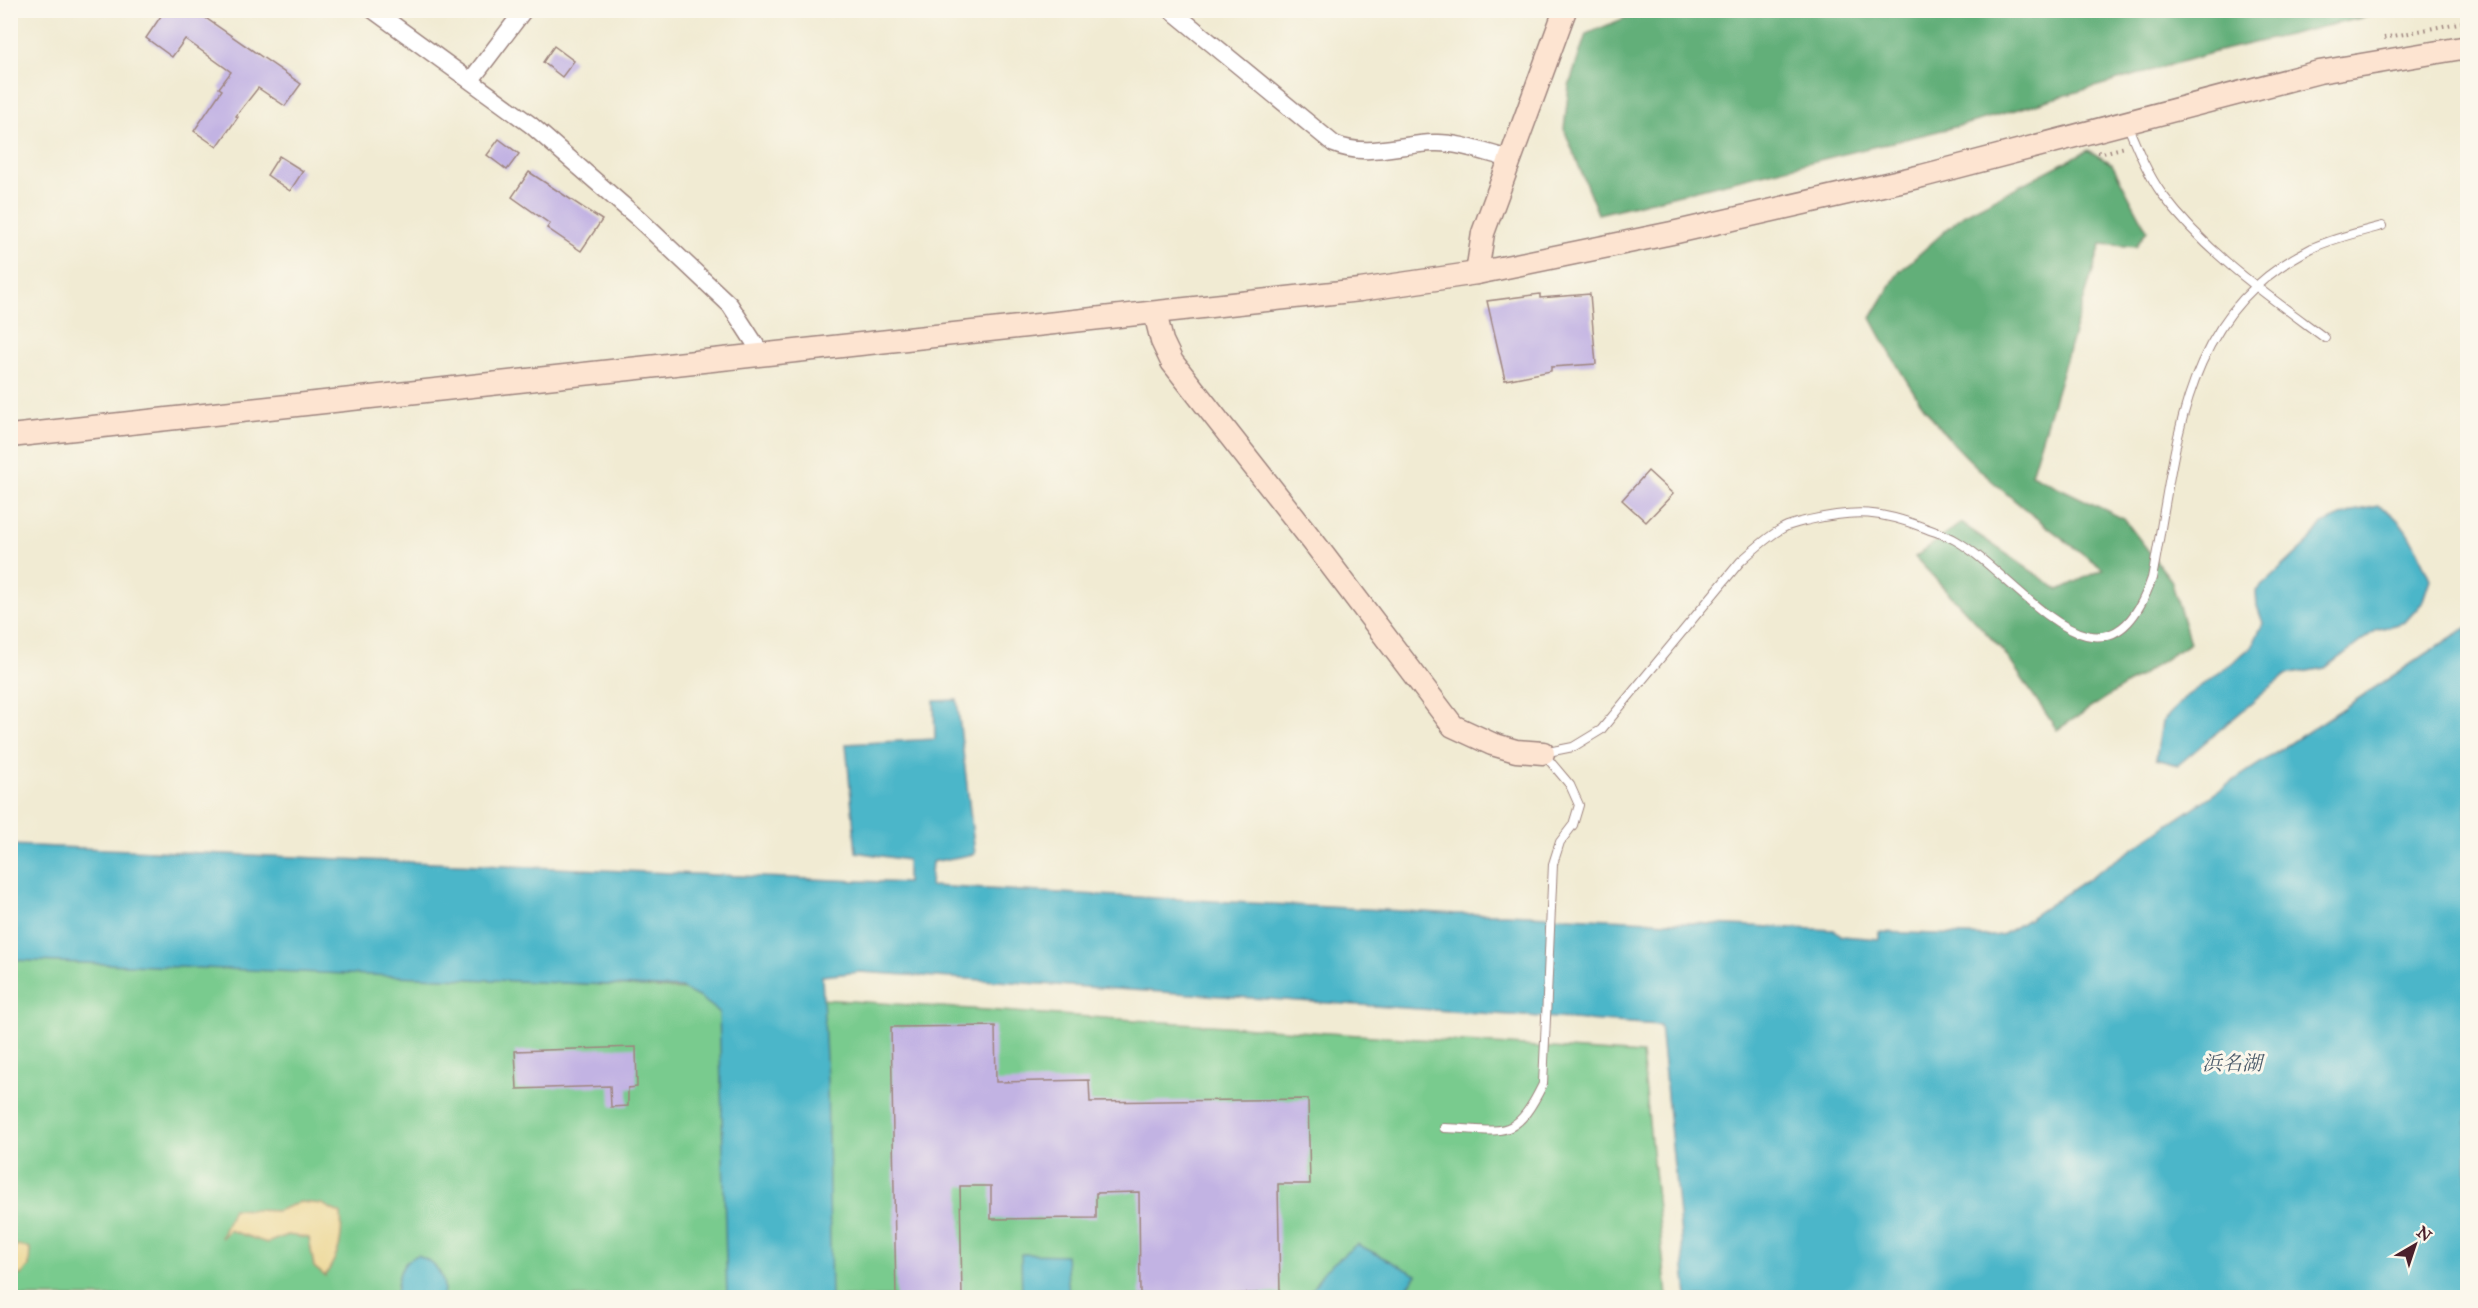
<svg xmlns="http://www.w3.org/2000/svg" width="2478" height="1308" font-family="'IM FELL Great Primer','Noto Serif JP',serif">
  <style>
    .green { fill: #79cb8e; stroke: #62755c; stroke-width: 1.5 }
    .forest { fill: #62af79; stroke: #566752; stroke-width: 1.5 }
    .sand { fill: #eeda9e; stroke: #9c7c64; stroke-width: 1.5 }
    .water { fill: #4cb6c9; stroke: #4b6a7a; stroke-width: 1.5 }
    .building { fill: #c2b3e3 }
    .lines { fill: none; stroke-linecap: round; stroke-linejoin: round }
    .lane-casing { stroke: #9e857f; stroke-width: 10 }
    .street-casing { stroke: #9e857f; stroke-width: 19 }
    .secondary-casing { stroke: #9e857f; stroke-width: 25 }
    .path { stroke: #9e857f; stroke-width: 4; stroke-dasharray: 1.5 4.5; stroke-linecap: butt }
    .lane { stroke: #fff; stroke-width: 8 }
    .street { stroke: #fff; stroke-width: 16 }
    .secondary { stroke: #fde4d1; stroke-width: 22 }
    .labels { text-anchor: middle; dominant-baseline: central; stroke-width: 6; stroke-linejoin: round; paint-order: stroke }
    .water-label { font-size: 20px; font-style: italic; fill: #4b5b6a; stroke: #fbf7ec }
  </style>
  <rect width="100%" height="100%" fill="#fbf7ec"/>
  <filter id="ink" filterUnits="userSpaceOnUse"><feTurbulence type="fractalNoise" baseFrequency=".0167" numOctaves="2"/><feDisplacementMap in="SourceGraphic" scale="12" xChannelSelector="R" yChannelSelector="G"/><feConvolveMatrix kernelMatrix="1 2 1 2 8 2 1 2 1" color-interpolation-filters="sRGB"/></filter>
  <filter id="wash" filterUnits="userSpaceOnUse"><feTurbulence type="fractalNoise" baseFrequency=".008" numOctaves="4" result="noise"/><feDisplacementMap in="SourceGraphic" scale="24" xChannelSelector="R" yChannelSelector="G"/><feGaussianBlur stdDeviation="1.35" result="paint"/><feColorMatrix in="noise" values="0 0 0 0 0 0 0 0 0 0 0 0 0 0 0 0 0 1.4 0 .05"/><feComposite in="paint" operator="in"/></filter>
  <g filter="url(#wash)">
    <rect width="100%" height="100%" fill="#f1ebd3"/>
    <path class="green" d="M10,953L627,986L1642,1054L1667,1297H11Z"/>
    <g class="forest">
      <path d="M1682,10H2391V11L2215,52L1967,124L1598,214L1564,129L1569,86L1586,34L1625,18Z"/>
      <path d="M2088,150L2112,164L2147,230L2136,247L2101,244L2031,474L2124,519L2171,580L2190,643L2057,730L2004,652L1915,557L1961,523L2059,590L2103,569C2051,530 1998,491 1953,443C1919,406 1894,361 1871,318L1898,273L1963,215Z"/>
    </g>
    <g class="sand">
      <path d="M300,1202L322,1204L341,1214C343,1241 339,1254 325,1276L314,1267L309,1238L287,1235L267,1243L229,1230L221,1238L233,1209L277,1211Z"/>
      <path d="M17,1245L30,1248L29,1267L21,1275H11V1255Z"/>
    </g>
    <g class="water">
      <path d="M2379,506C2408,520 2417,552 2430,579L2422,603L2405,622L2376,630L2325,668L2285,675L2178,765L2156,759L2162,722L2185,697L2226,668L2252,646L2263,623L2257,606L2256,591L2309,542L2322,524L2353,511Z"/>
      <path d="M2467,627V1297H1687L1660,1025L860,972L822,976L827,1080L831,1297H727L719,1012L702,999L681,988L11,960V845L907,883V860L856,852L846,744L935,739L934,701L957,700L975,854L932,862L930,886L1459,914H1506L1835,930L1842,936L1879,939V932L1994,936L2004,934L2019,925L2242,775Z"/>
      <path d="M1357,1244L1417,1275L1400,1297H1307L1324,1271Z"/>
      <path d="M1021,1254L1066,1255L1069,1297H1022Z"/>
      <path d="M418,1255C436,1263 447,1276 443,1297H396C397,1280 399,1261 418,1255Z"/>
    </g>
    <g id="blocks">
      <g class="building">
        <path d="M165,10H194L301,84L285,106L258,88L236,116L238,117L217,147L194,131L222,90L219,88L231,72L185,39L172,57L146,38Z"/>
        <path d="M554,46L574,61L562,77L543,62Z"/>
        <path d="M499,139L519,154L507,170L487,155Z"/>
        <path d="M279,156L303,171L290,191L267,175Z"/>
        <path d="M529,172L602,220L581,251L547,228L550,224L512,197Z"/>
        <path d="M1540,294V298L1590,294L1596,364L1551,367V371L1505,380L1487,301Z"/>
        <path d="M1648,471L1673,494L1646,522L1622,500Z"/>
        <path d="M995,1026L996,1082L1089,1080L1090,1102L1308,1099L1310,1184H1278L1280,1293L1140,1295L1139,1192L1096,1193V1218L991,1219V1186H960L962,1298H896L891,1027Z"/>
        <path d="M636,1047L637,1087L628,1088V1106L611,1107L610,1086L517,1089L515,1051Z"/>
      </g>
    </g>
  </g>
  <g filter="url(#ink)">
    <use href="#blocks" fill-opacity="0" stroke="#9e857f" stroke-width="1.5"/>
    <g class="lines">
      <defs>
        <g id="lane">
          <path d="M2127,124C2137,148 2147,173 2162,194C2206,253 2267,295 2325,338"/>
          <path d="M1543,753L1573,747L1601,730L1740,562C1753,550 1767,537 1783,528C1791,524 1801,522 1809,520C1856,509 1881,511 1925,528C1935,532 1946,535 1955,540C2018,575 2105,714 2152,578C2178,448 2177,316 2312,248C2334,238 2359,232 2382,226"/>
          <path d="M1444,1128C1504,1130 1514,1143 1543,1084L1553,864L1560,842L1573,825L1579,805L1570,785L1543,753"/>
        </g>
        <g id="street">
          <path d="M373,10L531,125L639,219L730,305L763,356"/>
          <path d="M1171,10L1334,144C1367,158 1399,144 1434,143C1459,142 1486,153 1510,159"/>
          <path d="M471,80L524,10"/>
        </g>
        <g id="secondary">
          <path d="M1477,273L1483,233L1565,10"/>
          <path d="M1155,313L1162,341L1172,362L1315,544L1453,726L1492,744L1516,751L1543,753"/>
          <path d="M10,436L1360,290L1477,273L1672,233L1922,176L2319,72L2468,47"/>
        </g>
      </defs>
      <use href="#lane" class="lane-casing"/>
      <use href="#street" class="street-casing"/>
      <use href="#secondary" class="secondary-casing"/>
      <g class="path">
        <path d="M2384,38L2468,21"/>
        <path d="M2098,152L2103,153L2125,147"/>
      </g>
      <use href="#lane" class="lane"/>
      <use href="#street" class="street"/>
      <use href="#secondary" class="secondary"/>
    </g>
  </g>
  <g class="labels">
    <g class="water-label">
      <text x="2232" y="1063">浜名湖</text>
    </g>
  </g>
  <rect width="2478" height="1308" fill="none" stroke="#fbf7ec" stroke-width="36"/>
  <g transform="translate(2415 1245) rotate(39)" stroke="#fbf7ec" stroke-width="4.5" paint-order="stroke">
  <path d="M0-4.5L10 22L0 15L-10 22Z" fill="#4a1f2b"/>
  <text y="-9" font-size="16" font-weight="bold" text-anchor="middle" fill="#4a1f2b">N</text>
  </g>
</svg>
